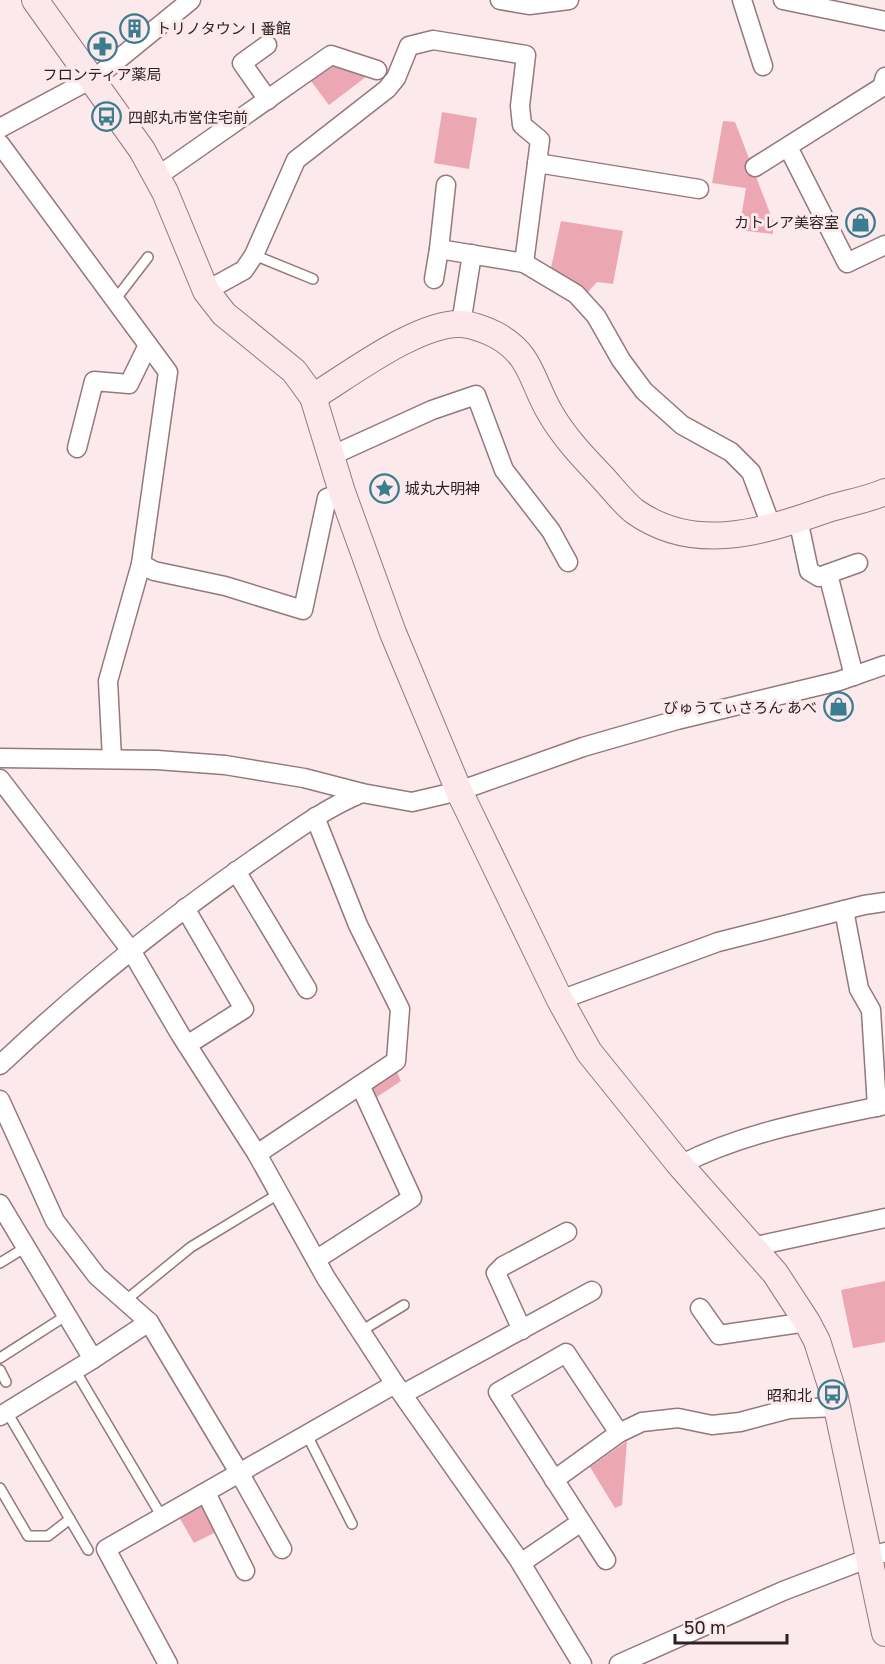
<svg xmlns="http://www.w3.org/2000/svg" width="885" height="1664" font-family="'Golos Text','Noto Sans JP',sans-serif">
  <style>
    .green { fill: #eba8b2 }
    .lines { fill: none; stroke-linecap: round; stroke-linejoin: round }
    .lane-casing { stroke: #94787c; stroke-width: 12 }
    .street-casing { stroke: #94787c; stroke-width: 21 }
    .secondary-casing { stroke: #94787c; stroke-width: 28 }
    .lane { stroke: #fff; stroke-width: 9 }
    .street { stroke: #fff; stroke-width: 18 }
    .secondary { stroke: #fce7ea; stroke-width: 26 }
    .labels { text-anchor: middle; dominant-baseline: central; stroke-width: 6; stroke-linejoin: round; paint-order: stroke }
    .poi-label { font-size: 15px; fill: #2d2223; stroke: #fce9eb; text-anchor: start }
  </style>
  <rect width="100%" height="100%" fill="#fce9eb"/>
  <g class="green">
    <path d="M338,61L371,73L329,105L311,81Z"/>
    <path d="M442,112L477,118L469,169L434,163Z"/>
    <path d="M723,121L735,122L773,221V234L739,230L746,188L712,183Z"/>
    <path d="M561,221L623,231L613,284L597,282L587,293L551,268Z"/>
    <path d="M396,1070L401,1081L374,1099L367,1087Z"/>
    <path d="M885,1281V1342L853,1348L841,1290Z"/>
    <path d="M627,1441L622,1505L615,1508L590,1467Z"/>
    <path d="M205,1505L218,1531L194,1543L179,1517Z"/>
  </g>
  <g class="lines">
    <defs>
      <g id="lane">
        <path d="M254,255L313,279"/>
        <path d="M115,300L148,257"/>
        <path d="M0,1263L26,1247"/>
        <path d="M126,1300L191,1247L280,1193"/>
        <path d="M361,1331L404,1305"/>
        <path d="M0,1358L67,1315"/>
        <path d="M0,1370L6,1382"/>
        <path d="M75,1370L162,1517"/>
        <path d="M7,1412L88,1550"/>
        <path d="M307,1435L352,1524"/>
        <path d="M0,1488L28,1536H48L70,1519"/>
      </g>
      <g id="street">
        <path d="M500,0L529,5L569,0"/>
        <path d="M742,0L763,66"/>
        <path d="M783,0L885,21"/>
        <path d="M267,45L242,63L268,100"/>
        <path d="M0,128L99,75L191,0"/>
        <path d="M0,144L168,372L141,564L108,681L112,759"/>
        <path d="M788,147L847,263L885,245"/>
        <path d="M537,163L699,189"/>
        <path d="M755,167L882,87L885,77"/>
        <path d="M158,176L331,55L377,70"/>
        <path d="M524,263L576,294L596,316L621,360L644,391L682,425L731,452L751,472L772,528"/>
        <path d="M434,279L439,249"/>
        <path d="M206,291L244,270L254,255L296,160L387,89L396,78L409,46L433,40L526,55L520,106L522,125L540,140L524,263L439,249L446,185"/>
        <path d="M461,324L472,254"/>
        <path d="M77,448L94,381L129,384L148,345"/>
        <path d="M333,455L432,410L476,395L504,470L551,531L568,562"/>
        <path d="M798,519L809,571L819,577L858,563"/>
        <path d="M141,564L154,571L225,586L303,610L327,498L342,492"/>
        <path d="M828,574L854,676"/>
        <path d="M0,758L157,760L225,765L304,778L362,793L412,802L459,791L583,747L677,720L839,681L885,665"/>
        <path d="M0,779L132,952L180,1034L257,1154L326,1278L395,1384L519,1560L582,1664"/>
        <path d="M236,871L307,989"/>
        <path d="M185,908L244,1009L187,1045"/>
        <path d="M844,910L859,989L871,1010L877,1107"/>
        <path d="M560,1000L718,942L864,905L885,902"/>
        <path d="M0,1065C79,990 165,921 254,859C289,835 323,809 362,793"/>
        <path d="M0,1100L55,1221L97,1276L149,1322L240,1474L282,1549"/>
        <path d="M257,1154L396,1061L400,1009L358,925L315,817"/>
        <path d="M680,1165C744,1132 815,1120 885,1105"/>
        <path d="M0,1204L93,1359L149,1322"/>
        <path d="M755,1249L761,1245L885,1218"/>
        <path d="M317,1259L412,1198L360,1085"/>
        <path d="M700,1308L719,1335L807,1322"/>
        <path d="M522,1330L496,1273L503,1266L567,1232"/>
        <path d="M403,1394L592,1291"/>
        <path d="M0,1416L93,1359"/>
        <path d="M554,1480L619,1433L642,1422L678,1418L712,1425L740,1422L789,1409L837,1407"/>
        <path d="M206,1493L245,1571"/>
        <path d="M606,1560L498,1392L566,1353L619,1433"/>
        <path d="M521,1563L581,1522"/>
        <path d="M168,1664L106,1549L395,1384"/>
        <path d="M619,1664L783,1591L885,1552"/>
      </g>
      <g id="secondary">
        <path d="M35,0L142,150L165,192L206,291L224,314L294,371L313,397L342,492L393,633L459,791L560,1000L589,1052L680,1165L775,1273L807,1322L817,1341L835,1398L885,1633"/>
        <path d="M313,397C349,375 420,321 462,324C473,325 486,330 496,335C531,354 531,379 549,411C563,436 583,457 603,478C613,489 623,502 634,511C694,554 762,532 825,510C845,503 864,501 885,492"/>
      </g>
    </defs>
    <use href="#lane" class="lane-casing"/>
    <use href="#street" class="street-casing"/>
    <use href="#secondary" class="secondary-casing"/>
    <use href="#lane" class="lane"/>
    <use href="#street" class="street"/>
    <use href="#secondary" class="secondary"/>
  </g>
  <defs>
    <symbol id="building-ring" viewBox="-11 -11 22 22"><circle r="9.5" fill="#fce9eb" stroke="#3b7c8e" stroke-width="1.5"/><path d="M-4-6H4V6H1V3H-1V6H-4ZM-2.5-4.3h1.7v1.8h-1.7ZM.8-4.3h1.7v1.8H.8ZM-2.5-1h1.7V.8h-1.7ZM.8-1h1.7V.8H.8Z" fill="#3b7c8e"/></symbol>
    <symbol id="pharmacy-ring" viewBox="-11 -11 22 22"><circle r="9.5" fill="#fce9eb" stroke="#3b7c8e" stroke-width="1.5"/><path d="M-2-6h4v4h4v4h-4v4h-4v-4h-4v-4h4Z" fill="#3b7c8e"/></symbol>
    <symbol id="bus-ring" viewBox="-11 -11 22 22"><circle r="9.5" fill="#fce9eb" stroke="#3b7c8e" stroke-width="1.5"/><path d="M-5-6H5V4H4V6H2V4H-2V6H-4V4H-5ZM-3.5-4V0h7V-4ZM-3.5 1.2v1.5H-2V1.2ZM2 1.2v1.5H3.5V1.2Z" fill="#3b7c8e"/></symbol>
    <symbol id="shop-ring" viewBox="-11 -11 22 22"><circle r="9.5" fill="#fce9eb" stroke="#3b7c8e" stroke-width="1.5"/><path d="M-5-2.5h2.3a2.7 3.5 0 0 1 5.4 0H5L5.5 6h-11ZM-1.5-2.5h3a1.5 2.3 0 0 0-3 0Z" fill="#3b7c8e"/></symbol>
    <symbol id="sight-ring" viewBox="-11 -11 22 22"><circle r="9.5" fill="#fce9eb" stroke="#3b7c8e" stroke-width="1.5"/><path d="M0-6L1.8-2.2L6-1.7L2.9 1.2L3.7 5.4L0 3.3L-3.7 5.4L-2.9 1.2L-6-1.7L-1.8-2.2Z" fill="#3b7c8e"/></symbol>
  </defs>
  <g fill-rule="evenodd">
    <use href="#building-ring" x="118" y="12" width="33" height="33"/>
    <use href="#pharmacy-ring" x="86" y="30" width="33" height="33"/>
    <use href="#bus-ring" x="90" y="100" width="33" height="33"/>
    <use href="#shop-ring" x="844" y="206" width="33" height="33"/>
    <use href="#sight-ring" x="368" y="472" width="33" height="33"/>
    <use href="#shop-ring" x="822" y="690" width="33" height="33"/>
    <use href="#bus-ring" x="816" y="1378" width="33" height="33"/>
  </g>
  <g class="labels">
    <g class="poi-label">
      <text x="156" y="28">トリノタウンⅠ番館</text>
      <text x="102" y="74" text-anchor="middle">フロンティア薬局</text>
      <text x="128" y="117">四郎丸市営住宅前</text>
      <text x="839" y="222" text-anchor="end">カトレア美容室</text>
      <text x="405" y="488">城丸大明神</text>
      <text x="817" y="707" text-anchor="end">びゅうてぃさろん あべ</text>
      <text x="812" y="1395" text-anchor="end">昭和北</text>
    </g>
  </g>
  <path d="M675 1634v9h112v-9" fill="none" stroke="#2d2223" stroke-width="3"/>
  <text x="684" y="1634" font-size="18" fill="#2d2223" stroke="#fce9eb" stroke-width="4.5" paint-order="stroke">50 m</text>
</svg>
